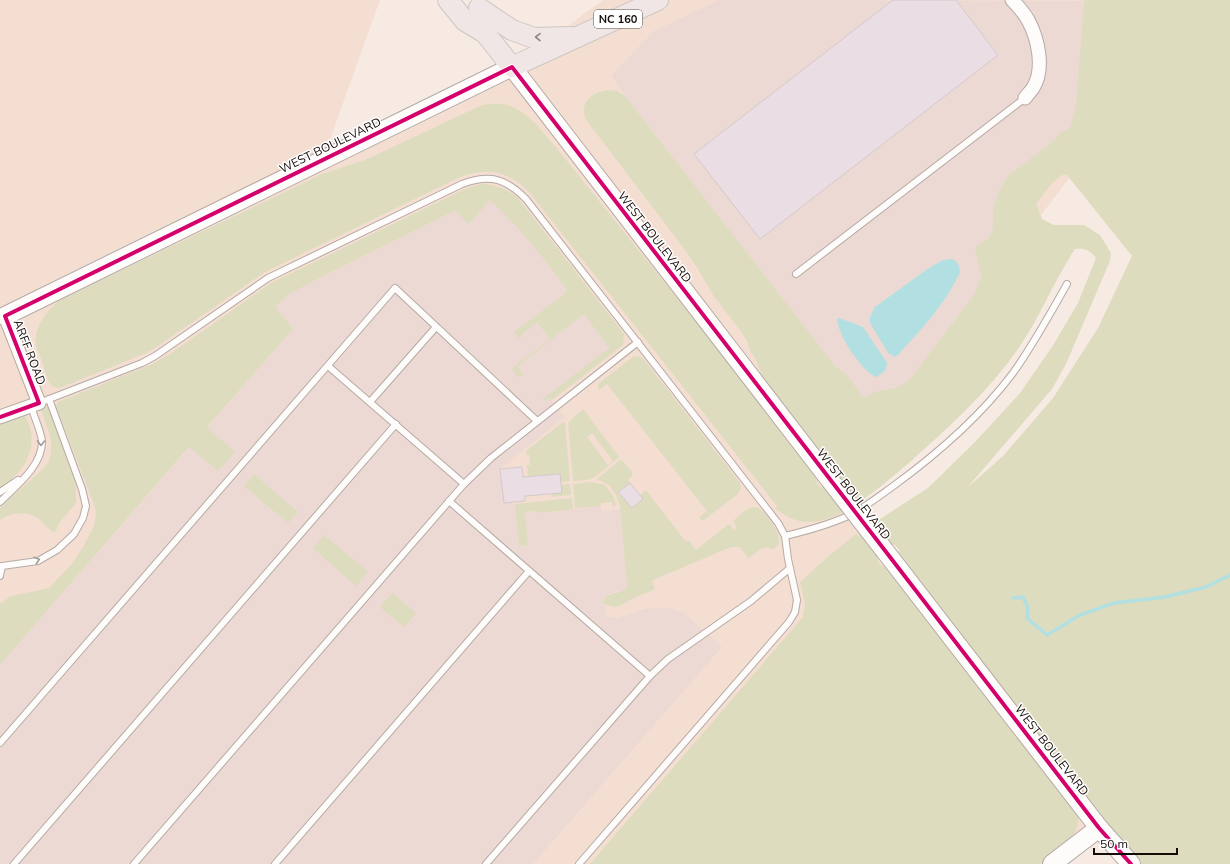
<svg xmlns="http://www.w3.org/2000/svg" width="1230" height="864" font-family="Mulish,sans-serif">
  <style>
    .built { fill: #f4ded2 }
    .industrial { fill: #edd9d3 }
    .green { fill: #dddcbe; fill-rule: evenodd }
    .water { fill: #b2e0e2 }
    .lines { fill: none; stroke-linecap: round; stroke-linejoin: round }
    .stream { stroke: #b2e0e2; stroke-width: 3.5 }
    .building { fill: #eadde3; stroke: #d3cacb }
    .lane-casing { stroke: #b5aaa4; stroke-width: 8 }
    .street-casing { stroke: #b5aaa4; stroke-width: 15 }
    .secondary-casing { stroke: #b5aaa4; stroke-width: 20 }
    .primary-casing { stroke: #cdc7c3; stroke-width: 22 }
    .lane { stroke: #fefcfb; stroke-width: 6 }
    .street { stroke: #fefcfb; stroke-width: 13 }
    .secondary { stroke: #fefcfb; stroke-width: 18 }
    .primary { stroke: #f0e6e6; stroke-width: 20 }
    .secondary-bridge-casing { stroke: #b5aaa4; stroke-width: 20; stroke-linecap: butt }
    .secondary-bridge { stroke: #fefcfb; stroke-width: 18 }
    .cycleway-casing { stroke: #fff; stroke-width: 6 }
    .cycleway { stroke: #d6006c; stroke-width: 4 }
    .oneway { stroke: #8d8482 }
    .oneway2 { stroke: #a19c99 }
    .labels { text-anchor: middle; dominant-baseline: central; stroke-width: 3; stroke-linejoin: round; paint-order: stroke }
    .shield { fill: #fff; stroke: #5b5551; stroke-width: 1 }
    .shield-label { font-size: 11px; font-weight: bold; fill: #150c07 }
    .street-label { font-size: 12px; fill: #150c07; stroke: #fff }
  </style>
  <rect width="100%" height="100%" fill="#f7eae2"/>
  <path class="built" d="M0,0H380L323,159L512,67L603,0H1206L836,482L1099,828L1065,864H0Z"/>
  <g class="industrial">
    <path d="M719,0L1084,1L1076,104L1065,149L993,209V228L988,239L979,244L975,249L981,277L974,295L911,378L903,385L874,393L867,396L863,397L849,377L836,367L625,96L611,75L654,31Z"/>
    <path d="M490,200L510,218L525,236L567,290L521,335L537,322L550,339L512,368L518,367L524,361L584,314L610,348L543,399L544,401L549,398L551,399L565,417L500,469L504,502L515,504L519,546L528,545L525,512L537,511L541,513L557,512L559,510L601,506L602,511L620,509L627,585L624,590L608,594L604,599L606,616L617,618L645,609L666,607L683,612L722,647L533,864H0V665L293,329L275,306L291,293L323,276L454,211L469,223Z"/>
  </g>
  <g class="green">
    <path d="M1084,0H1230V864H1139L960,635L898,552L900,551L894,544L877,557L878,559L877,561L881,566L883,565L886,569L888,567L1078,814C1081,839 1058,850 1040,864H590L803,617L805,604L800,582L831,554L856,534L859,536L877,521L928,488L975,442L1020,393L1052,347L1078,303L1096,258C1090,250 1085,248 1075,249C1054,281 1040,317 1018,349C988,392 949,427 910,462C886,482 850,515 819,521C800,524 789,519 775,508L777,506L529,192C507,170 486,167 458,178L265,272L158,346L146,353L60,388L53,387C47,381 45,372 43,364C41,358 37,350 36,344C34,326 46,313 58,301L322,174L365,160L480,106C516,95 534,122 555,146L794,444L817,476L815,477L818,482L816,483L821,488L839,473L835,468L833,469L767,387L759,374L760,371L755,358L749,349L747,341L742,333L713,295L696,266L682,246L587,121C585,117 583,113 584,109C585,95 604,88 617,91C619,92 623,94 625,96L836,367L849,377L863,397C868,396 870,394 875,392C890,388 898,390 911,378L974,295L981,277L975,249L979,244L988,239L993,228V209L999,191L1008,176L1055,140L1061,132L1070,128L1076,104ZM1062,175H1067L1132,256L1098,328L1053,398L1003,456L967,488L1052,389L1066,364L1110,261L1111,253L1100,235L1084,225H1054L1042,219L1036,204L1052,183Z"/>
    <path d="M481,184C497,185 508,189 519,199L624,334L623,345L552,400L549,398L544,401L543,399L609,348L584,314L524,361L518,367L523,374L518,378L512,368L550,339L537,322L521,335L522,336L519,339L514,332L562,296L567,290C543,258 520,227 490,200L469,224L454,211L323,276L291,293L275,306L293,329L207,427L235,452L218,471L189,447L0,665V604L11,596L49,588L71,565L83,547L93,528L96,515L95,507L56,406L58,402L150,365L170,354L271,283L465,189Z"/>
    <path d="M634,356L642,357L740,483L741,488L739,493L704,520H701L699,517L707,511L607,384L599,390L598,388V384Z"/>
    <path d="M48,405L65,451H64L69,466H71L76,487V503L59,523L56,531L53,532C48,529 45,525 41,521C29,510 13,512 0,520V508L46,466C58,448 47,426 40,408Z"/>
    <path d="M583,409L619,457L595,477L587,480L574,481L573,480L568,423ZM592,433L613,461L608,465L587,437Z"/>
    <path d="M24,414C27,420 30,426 31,432C35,457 19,475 0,488V423Z"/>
    <path d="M563,422L565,423L570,481L561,482L559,474L528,477L527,465H530L529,455H526V451Z"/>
    <path d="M620,460H622L633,473L631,475L632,476L628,480L630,483L619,492L632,508L643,499L640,495L646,490L686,542L689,540L696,550L729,524L734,530L737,527L733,521C738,517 747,507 754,507C761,506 776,527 778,534C779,537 779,540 779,544L775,548L771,549C762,544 756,554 748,558L740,547H731L653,580L652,582L655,588L653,590L636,597L623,604L615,607L604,604C603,588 623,598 627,585L620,506L616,495L609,485L597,479Z"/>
    <path d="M254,474L298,512L288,523L244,486Z"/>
    <path d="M591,482L605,485L613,496L616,505L613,507L612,502L601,503V506L575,508L573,484Z"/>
    <path d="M570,484L571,495L551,497V494L561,485Z"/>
    <path d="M572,498L573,509L541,513L537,511L525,512L528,545L519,546L515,504Z"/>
    <path d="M324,535L368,572L356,586L313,548Z"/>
    <path d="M392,593L416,613L404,627L380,607Z"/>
  </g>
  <g class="water">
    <path d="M952,259C958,261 959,266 960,272C944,306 923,327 898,355L895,357L888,353L870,323V317L875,307L929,268L943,260Z"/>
    <path d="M839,318L863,327L887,363C887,371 881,375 875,377C861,369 838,336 837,319Z"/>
  </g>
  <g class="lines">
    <path class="stream" d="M1013,598L1023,597L1028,608L1027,618L1047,635L1080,615L1114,603L1165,597L1206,587L1230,575"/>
  </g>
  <g class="building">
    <path d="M893,0H956L998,55L760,239L694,154Z"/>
    <path d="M522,467L523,477L560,474L562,493L525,496V501L504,503L500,469Z"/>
    <path d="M630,483L643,499L632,508L618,492Z"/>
  </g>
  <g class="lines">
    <defs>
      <g id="lane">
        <path d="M796,274L1025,98"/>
        <path d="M370,402L436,327"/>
        <path d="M39,403L142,363L155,356L268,278L462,184C490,174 505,178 526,199L778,523L785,536L788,559L797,600L795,612L789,622L579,864"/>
        <path d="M464,484L491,458L638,342"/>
        <path d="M0,492L18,480"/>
        <path d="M449,501L650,676L486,864"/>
        <path d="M0,502C16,486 42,466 42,442C42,434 33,414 31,406"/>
        <path d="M785,536C806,531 828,525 848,516C864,508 878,497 892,487C936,455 980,417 1013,373C1033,345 1050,314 1067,284"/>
        <path d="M0,569L2,566L38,561L57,550L74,534L83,518L86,506L82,489L49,399"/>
        <path d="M0,576L2,566"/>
        <path d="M650,676L668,659L751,601L789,569"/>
        <path d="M0,743L395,288L537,421"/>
        <path d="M14,864L396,424"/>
        <path d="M134,864L464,484L328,366"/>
        <path d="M275,864L529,571"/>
      </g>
      <g id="street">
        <path d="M1012,0C1018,6 1024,13 1028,20C1038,38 1045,69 1033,88C1031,91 1028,94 1025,98"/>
        <path d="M0,417L39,403L5,316"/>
      </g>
      <g id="secondary">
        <path d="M5,316L512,67L830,480"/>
        <path d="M885,551L1099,828L1131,864"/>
        <path d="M1052,864L1099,828"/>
      </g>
      <g id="primary">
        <path d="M448,0L465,21L485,33L512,67L658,0"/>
        <path d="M479,8L512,30L534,38L571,37"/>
      </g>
    </defs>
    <use href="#lane" class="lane-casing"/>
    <use href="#street" class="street-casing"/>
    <use href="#secondary" class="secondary-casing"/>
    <use href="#primary" class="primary-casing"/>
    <use href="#lane" class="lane"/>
    <use href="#street" class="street"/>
    <use href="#secondary" class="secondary"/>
    <use href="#primary" class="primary"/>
    <defs>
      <path id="secondary-bridge" d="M830,480L885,551"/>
    </defs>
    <use href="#secondary-bridge" class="secondary-bridge-casing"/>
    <use href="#secondary-bridge" class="secondary-bridge"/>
    <defs>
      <path id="cycleway" d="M0,417L39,403L5,316L512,67L1099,828L1131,864"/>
    </defs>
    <use href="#cycleway" class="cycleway-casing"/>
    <use href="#cycleway" class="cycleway"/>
  </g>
  <defs><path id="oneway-chevron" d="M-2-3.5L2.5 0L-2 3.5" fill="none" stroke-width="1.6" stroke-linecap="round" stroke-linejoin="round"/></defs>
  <use class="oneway" href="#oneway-chevron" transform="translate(538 37) rotate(-179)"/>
  <g class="oneway2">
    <use href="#oneway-chevron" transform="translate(41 443) rotate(91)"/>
    <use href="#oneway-chevron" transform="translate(37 560) rotate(-18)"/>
  </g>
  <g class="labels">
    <rect class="shield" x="594" y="10" width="48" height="18" rx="3"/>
    <g class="shield-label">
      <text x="618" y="19">NC 160</text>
    </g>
    <g class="street-label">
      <text transform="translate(330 145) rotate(-26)">WEST BOULEVARD</text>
      <text transform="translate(655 237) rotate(52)">WEST BOULEVARD</text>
      <text transform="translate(30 352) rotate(69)">ARFF ROAD</text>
      <text transform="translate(854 494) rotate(52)">WEST BOULEVARD</text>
      <text transform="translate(1052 750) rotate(52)">WEST BOULEVARD</text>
    </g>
  </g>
  <path d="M1094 848v6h83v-6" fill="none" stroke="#150c07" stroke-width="2"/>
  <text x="1100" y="848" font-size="12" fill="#150c07" stroke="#ffffff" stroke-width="3" paint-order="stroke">50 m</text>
</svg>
